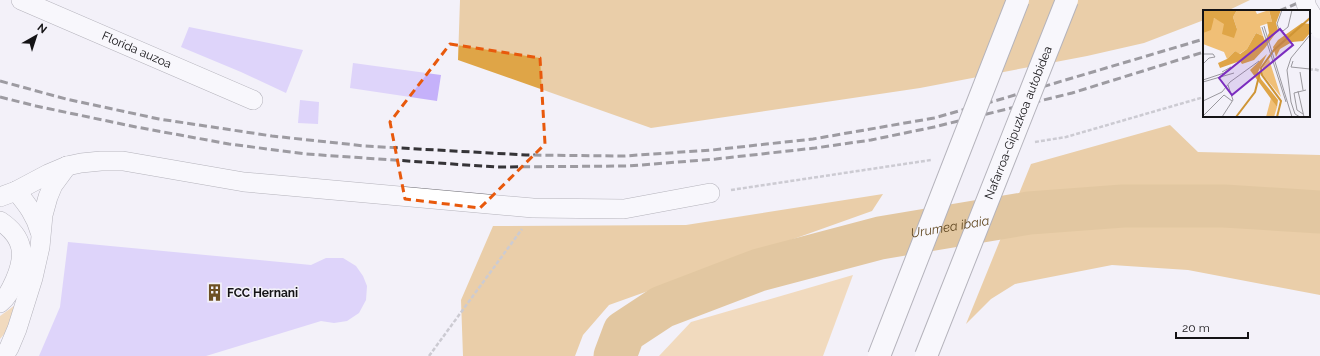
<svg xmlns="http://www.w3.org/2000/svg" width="1320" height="356" font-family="Raleway,sans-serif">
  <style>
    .green { fill: #f0bf76 }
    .forest { fill: #dfa547 }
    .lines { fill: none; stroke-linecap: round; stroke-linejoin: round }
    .river { stroke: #cf9535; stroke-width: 43 }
    .building { fill: #c5b1fa }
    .minor-casing { stroke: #6a6970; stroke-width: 20 }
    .path { stroke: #9e9da3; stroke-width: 2.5; stroke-dasharray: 4 2; stroke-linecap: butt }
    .minor { stroke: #fff; stroke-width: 19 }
    .rail { stroke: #353437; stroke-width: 3; stroke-dasharray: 8 4; stroke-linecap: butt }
    .minor-bridge-casing { stroke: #6a6970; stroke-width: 20; stroke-linecap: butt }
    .motorway-bridge-casing { stroke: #6a6970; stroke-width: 24; stroke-linecap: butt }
    .minor-bridge { stroke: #fff; stroke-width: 19 }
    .motorway-bridge { stroke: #fff; stroke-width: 22 }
    .marked { fill: none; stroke: #e8590c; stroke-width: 3; stroke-dasharray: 8 5; stroke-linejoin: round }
    .labels { text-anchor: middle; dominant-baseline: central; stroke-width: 3; stroke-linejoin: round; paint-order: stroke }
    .street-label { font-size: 12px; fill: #141316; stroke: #f3f1f9 }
    .poi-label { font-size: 12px; font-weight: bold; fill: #141316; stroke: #f3f1f9; text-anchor: start }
    .water-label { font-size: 13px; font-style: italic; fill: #634a24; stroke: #f3f1f9 }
    .inset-river { fill: none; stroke: #cf9535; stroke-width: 2 }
    .inset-road { fill: none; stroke: #9a989e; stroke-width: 1 }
    .view { fill: #7b2cbf; fill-opacity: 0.15; stroke: #7b2cbf; stroke-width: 2 }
    .inset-edge { fill: none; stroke: #141316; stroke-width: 2 }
  </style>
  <rect width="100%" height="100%" fill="#f3f1f9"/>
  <g class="green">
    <path d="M853,275L823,356H659L691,322Z"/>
    <path d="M18,303L11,326L0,339V316Z"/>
  </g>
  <g class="forest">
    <path d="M460,0H1250L1227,11H1204V20L1144,43L1087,56L920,88L651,128L458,60Z"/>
    <path d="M1170,125L1198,152L1320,155V295L1188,270L1112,265L1015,284L991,299L966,324L1031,164Z"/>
    <path d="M883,194L872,211L609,305L583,335L575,356H463L461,300L493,226L686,225Z"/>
  </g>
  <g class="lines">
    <path class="river" id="s1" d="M615,356L624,332L662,307L759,270L880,238L1029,213L1123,206H1224L1320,212"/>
  </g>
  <g class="building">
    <path d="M189,27L303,50L286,93L241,72L181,47Z"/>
    <path d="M353,63L441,75L437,101L350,88Z"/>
    <path d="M300,100L319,102L318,124L298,123Z"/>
    <path d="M68,242L311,265L326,258H343L356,266L363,276L367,286L366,300L359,313L347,321L334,323L321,321L206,356H39L60,307Z"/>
  </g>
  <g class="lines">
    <defs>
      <g id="minor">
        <path id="s2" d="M21,0L253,100"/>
        <path d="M16,191C27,204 36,216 40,232"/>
        <path d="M0,197L16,191L48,174L67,166L81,163L101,161H123L244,182L533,208L624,209L710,193"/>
        <path d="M0,221C24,237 26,255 15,280C11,289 8,297 0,303"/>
        <path d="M4,356L9,348L17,329L33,278L40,247L43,215L48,197L53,185L67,166"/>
      </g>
    </defs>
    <use href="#minor" class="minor-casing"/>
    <g class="path">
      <path d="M1309,70L1314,69L1320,71"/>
      <path d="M1035,142L1066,137L1204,97"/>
      <path d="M731,190L931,160"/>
      <path d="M429,356L522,229"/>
    </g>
    <use href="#minor" class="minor"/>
    <g class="rail">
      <path d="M1279,11L1305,0"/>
      <path d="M1309,14L1320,10"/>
      <path d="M0,81L66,99L159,119L272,136L365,146L526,155L624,156L712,150L813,139L934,118L998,100L1204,39"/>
      <path d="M0,97L36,106L136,127L229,144L306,154L496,167L628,166L716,159L815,148L871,140L934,127L1072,93L1204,52"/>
    </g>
    <defs>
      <path id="minor-bridge" d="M1305,0L1307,7L1320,29"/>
      <g id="motorway-bridge">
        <path d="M879,356L1018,0"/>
        <path id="s3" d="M926,356L1067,0"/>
      </g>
    </defs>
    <use href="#minor-bridge" class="minor-bridge-casing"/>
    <use href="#motorway-bridge" class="motorway-bridge-casing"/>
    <use href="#minor-bridge" class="minor-bridge"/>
    <use href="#motorway-bridge" class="motorway-bridge"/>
  </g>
  <path d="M0 0H1320V356H0ZM450,44L540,58L545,144L480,208L405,199L390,122Z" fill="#f3f1f9" fill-opacity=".55" fill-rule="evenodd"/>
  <path class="marked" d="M450,44L540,58L545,144L480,208L405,199L390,122Z"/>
  <defs>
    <symbol id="building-bare" viewBox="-9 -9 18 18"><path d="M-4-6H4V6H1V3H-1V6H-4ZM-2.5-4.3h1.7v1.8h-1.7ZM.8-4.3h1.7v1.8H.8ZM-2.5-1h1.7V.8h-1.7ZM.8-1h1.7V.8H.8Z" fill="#6c4f23" stroke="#f3f1f9" stroke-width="2.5" paint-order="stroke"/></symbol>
  </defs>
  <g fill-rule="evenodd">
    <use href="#building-bare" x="202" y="280" width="25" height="25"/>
  </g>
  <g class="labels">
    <g class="street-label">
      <text stroke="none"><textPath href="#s2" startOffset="126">Florida auzoa</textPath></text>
      <text stroke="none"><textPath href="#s3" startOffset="251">Nafarroa-Gipuzkoa autobidea</textPath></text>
    </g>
    <g class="poi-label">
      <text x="227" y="293">FCC Hernani</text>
    </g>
    <g class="water-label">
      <text stroke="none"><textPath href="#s1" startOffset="371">Urumea ibaia</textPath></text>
    </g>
  </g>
  <g transform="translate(1203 10)">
    <rect width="107" height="107" fill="#f3f1f9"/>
    <path d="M34,0H52L54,4L66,0L69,12L57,16L60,26L53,23L44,39L36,44L32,41L24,49L21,42L0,34V23L11,8L34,19L30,7ZM66,49L78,87L60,65V57ZM68,88L74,97L71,107H63Z" fill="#f0bf76"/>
    <path d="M0,0H34L30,7L34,19L31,28L19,24L21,14L11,8L8,20L0,23ZM66,0H78L73,13L75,20L62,38L51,50L39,54L37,51L17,58L15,53L24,49L32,41L37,44L44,39L53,23L60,26L62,31L66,23L64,12H69ZM99,13L107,14V23L100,31L89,32L77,39L73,47L70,37L75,30ZM64,44L55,62L58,69L75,90L74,97L47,60Z" fill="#dfa547"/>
    <path class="inset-river" d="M33,107L52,82L57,62M74,107L78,91L59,65L58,58L71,40L107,8"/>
    <path class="inset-road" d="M79,0L74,14L76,19L80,21L85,17L89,0M61,16L89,107M59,17L83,92M0,44H10L12,47L6,48L0,54M90,51L88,57L107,59M97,62L100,80M0,70L21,63L28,57L19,62M0,72L31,63M95,81L101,107M0,91L19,82L27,72L56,51M100,104L94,100L91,83L103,80M0,106L21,85L29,91M19,107L30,90L25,75M97,107L92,104L88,92L84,60L88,48L107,25"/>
    <path class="view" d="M77,19L90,35L29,85L16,68Z"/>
    <rect width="107" height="107" class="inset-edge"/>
  </g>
  <g transform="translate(36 36) rotate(39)" stroke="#f3f1f9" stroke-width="3" paint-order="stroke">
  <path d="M0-3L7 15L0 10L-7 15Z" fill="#141316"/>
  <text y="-6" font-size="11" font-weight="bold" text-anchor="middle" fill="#141316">N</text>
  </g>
  <path d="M1176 332v6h72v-6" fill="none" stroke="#141316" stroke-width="2"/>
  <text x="1182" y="332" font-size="12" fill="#141316" stroke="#f3f1f9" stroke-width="3" paint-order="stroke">20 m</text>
</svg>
